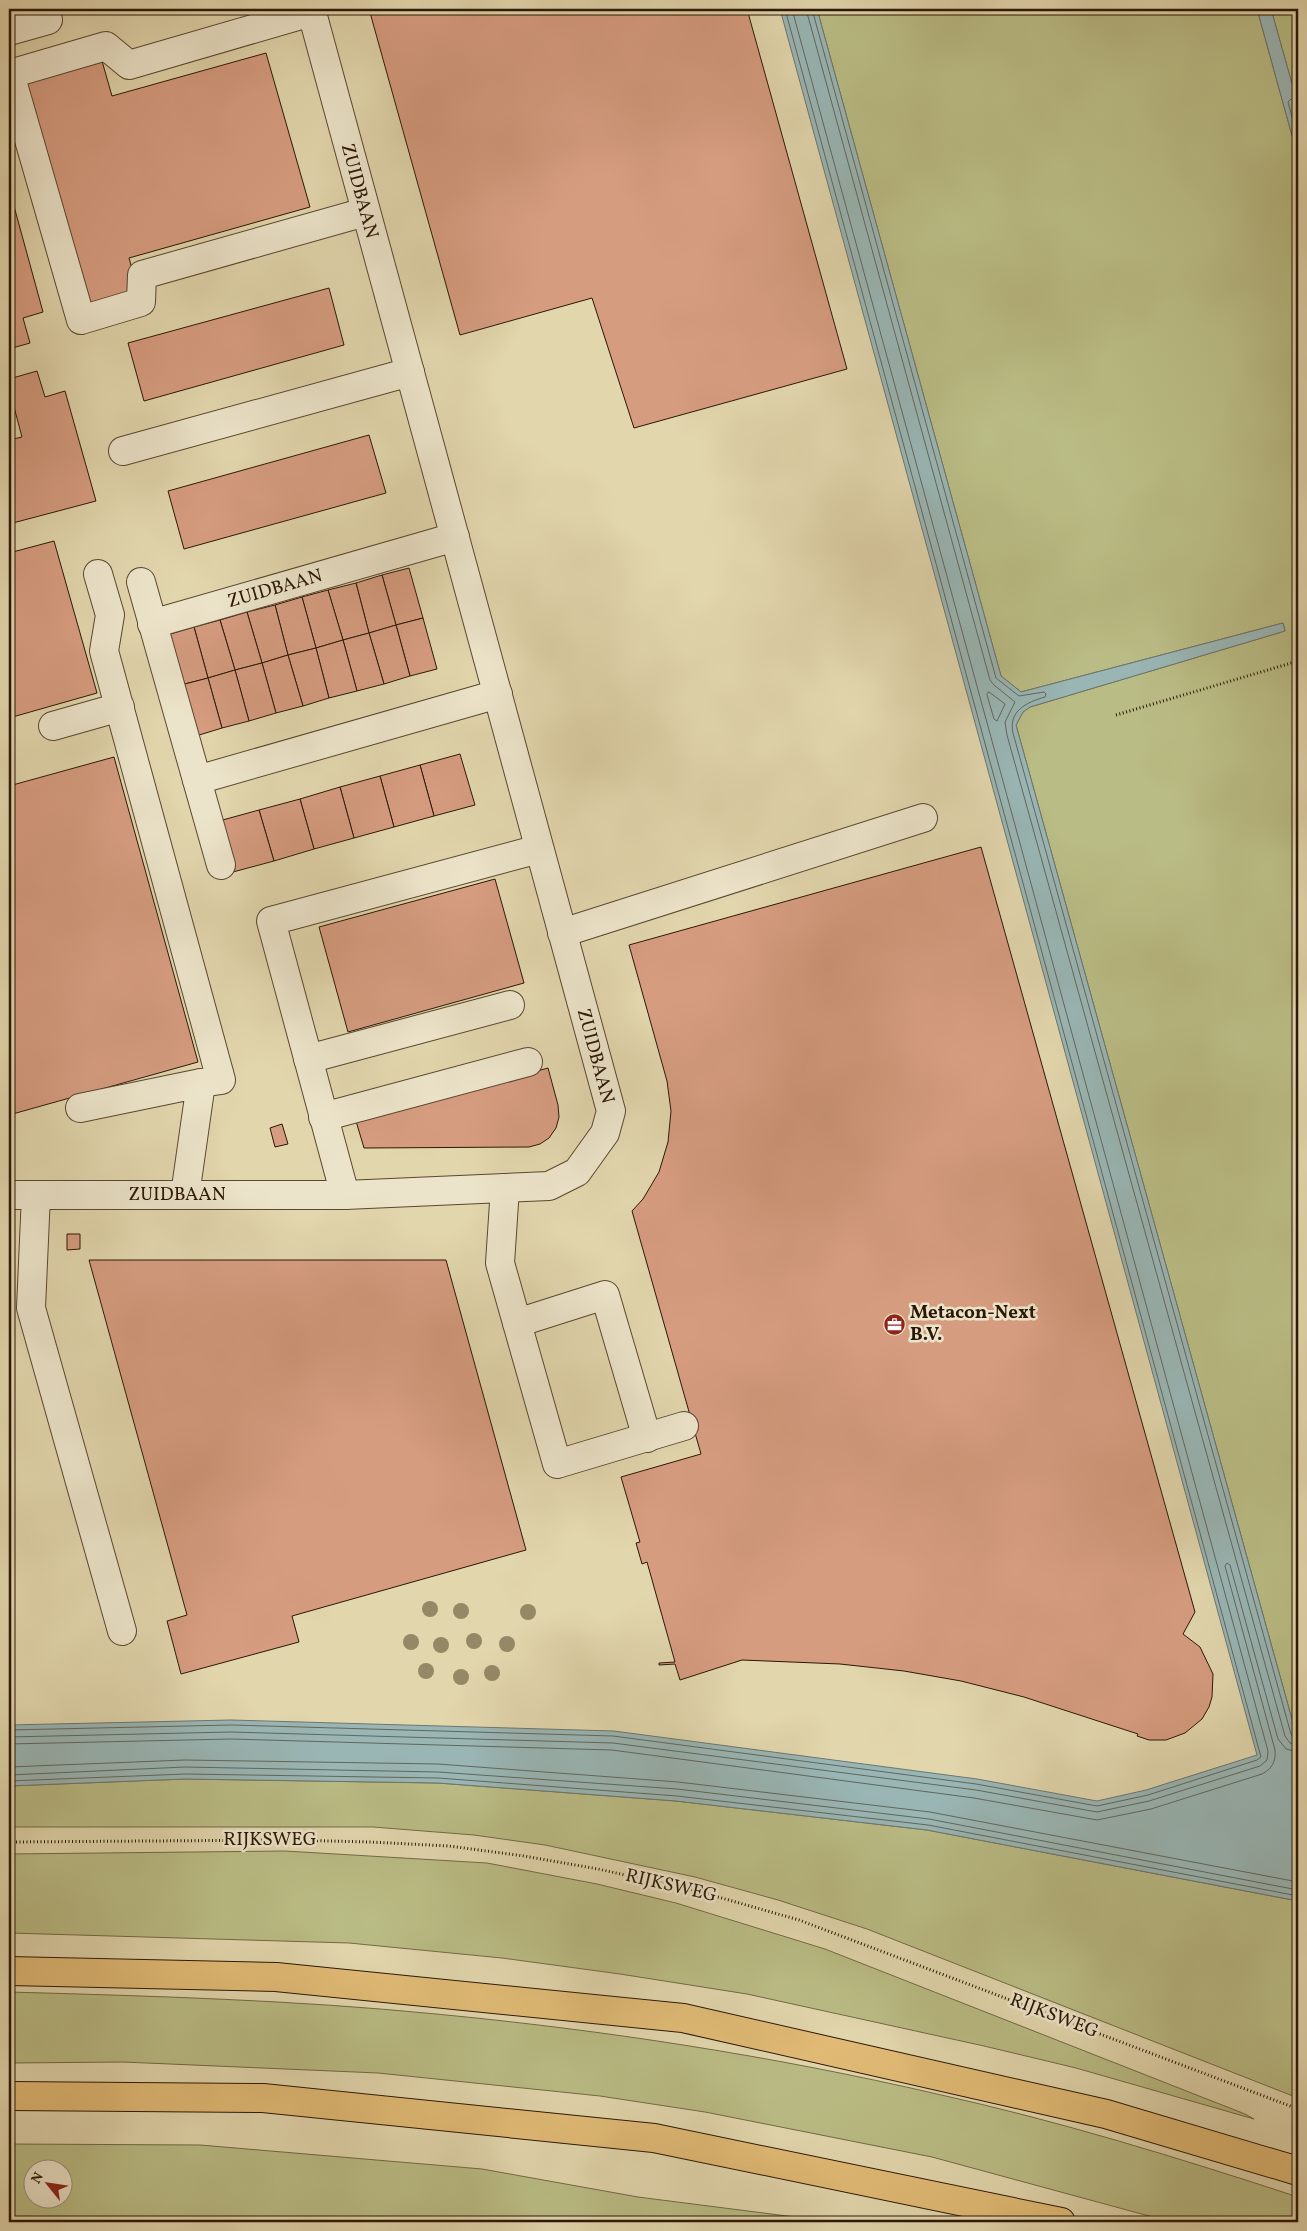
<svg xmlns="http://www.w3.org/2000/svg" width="1307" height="2231" font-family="Vollkorn,serif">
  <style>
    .green { fill: #babc85; stroke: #726a45; fill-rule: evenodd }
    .water { fill: #99b6b5; stroke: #6d766f }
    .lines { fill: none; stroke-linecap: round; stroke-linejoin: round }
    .shore { stroke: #62665d; stroke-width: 1 }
    .building { fill: #d69c80; stroke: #2b1705 }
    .minor-casing { stroke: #59472f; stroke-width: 30 }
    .highway-casing { stroke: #2b1705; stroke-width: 30 }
    .path { stroke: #2b1705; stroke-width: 3; stroke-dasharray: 1 2.5; stroke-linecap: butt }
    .minor { stroke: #ece4ca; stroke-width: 28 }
    .highway { stroke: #e1bb76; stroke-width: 28 }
    .tree { fill: #958866 }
    .labels { text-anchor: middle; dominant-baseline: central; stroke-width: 5; stroke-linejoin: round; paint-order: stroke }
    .street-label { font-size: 19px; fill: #2b1705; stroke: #ece4ca }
    .poi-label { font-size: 19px; font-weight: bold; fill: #2b1705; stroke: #ece4ca; text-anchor: start }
  </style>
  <rect width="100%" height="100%" fill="#e2d6ad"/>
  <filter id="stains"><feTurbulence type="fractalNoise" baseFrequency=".004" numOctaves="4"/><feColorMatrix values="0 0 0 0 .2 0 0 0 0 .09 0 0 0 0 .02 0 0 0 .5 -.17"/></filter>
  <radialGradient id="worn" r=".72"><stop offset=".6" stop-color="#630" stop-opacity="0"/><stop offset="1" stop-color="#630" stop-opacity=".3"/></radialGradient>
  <g class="green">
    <path d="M817,9H1257L1298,157V1741L1016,725L1023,712L1030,707L1285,631L1283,623L1021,692L1001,676Z"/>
    <path d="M1271,9H1298V105Z"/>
    <path d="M185,1779L438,1783L676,1801L927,1830L1298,1901V2098L867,1929L778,1900L695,1877L545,1845L474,1835L373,1827H9V1786Z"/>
    <path d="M285,1851L487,1863L597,1884L676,1903L825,1949L1245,2114L1254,2119L1076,2068L984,2046L747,1994L620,1974L502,1958L349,1943L9,1933V1854Z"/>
    <path d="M9,1992C152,1996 294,2000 436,2014C604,2030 773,2056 937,2094C1059,2121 1179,2158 1298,2197V2222H1171L932,2157L705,2112L600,2096L378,2073L123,2062L9,2063Z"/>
    <path d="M9,2144L200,2145L482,2169L638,2197L834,2222H9ZM62,2168V2198H32V2168Z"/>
  </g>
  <g class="water">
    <path d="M780,9H817L1001,676L1021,692L1283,623L1285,631L1030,707L1023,712L1016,725L1298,1741V1901L927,1830L676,1801L438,1783L185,1779L9,1786V1725L231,1720L614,1731L977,1779L1097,1801L1146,1790L1257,1755Z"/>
    <path d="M1257,9H1271L1298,105V157Z"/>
  </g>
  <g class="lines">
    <g class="shore">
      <path d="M806,9L990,680L994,685L1015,702L1005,722L1007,735L1285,1736L1290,1743L1298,1745"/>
      <path d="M812,9L996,678L1019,696L1044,692L1046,694L1045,697C1027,702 1008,711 1013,733L1291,1734L1294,1738H1298"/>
      <path d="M1298,102L1291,99L1288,102L1298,139"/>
      <path d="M989,692L1005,704L997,721L994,719L987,695Z"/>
      <path d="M9,1730L231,1725L613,1736L976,1784L1097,1806L1148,1795L1257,1760L1261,1757L785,9"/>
      <path d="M9,1737L231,1732L613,1743L976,1790L1097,1812L1149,1801L1260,1766L1267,1760L1268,1751L792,9"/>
      <path d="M9,1744L231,1739L612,1750L974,1798L1097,1820L1151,1809L1262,1774C1272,1769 1276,1761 1275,1750L1225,1566L1227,1563L1230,1565L1278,1739L1286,1749L1298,1752"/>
      <path d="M9,1767L185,1760L438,1764L678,1782L930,1812L1298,1882"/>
      <path d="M9,1775L185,1767L438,1772L677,1789L929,1819L1298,1890"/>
      <path d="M9,1781L185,1774L438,1778L677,1796L928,1825L1298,1896"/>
    </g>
  </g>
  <g class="building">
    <path d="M369,9H747L847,369L634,428L592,298L460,335Z"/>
    <path d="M266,53L310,207L129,258L139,293L88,307L25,82L102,61L112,96Z"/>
    <path d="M9,188L43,312L23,318L30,343L9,349Z"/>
    <path d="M329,288L344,345L144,401L128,343Z"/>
    <path d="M37,371L45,397L65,391L96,501L9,524V440L22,437L9,388V379Z"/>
    <path d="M369,435L386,493L184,549L168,491Z"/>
    <path d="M54,541L97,693L9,718V553Z"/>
    <path d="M409,568L423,618L396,625L382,575Z"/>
    <path d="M382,575L396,625L369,633L356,583Z"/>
    <path d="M356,583L369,633L343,640L328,590Z"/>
    <path d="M328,590L343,640L316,648L302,597Z"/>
    <path d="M302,597L316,648L288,655L275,605Z"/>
    <path d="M275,605L288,655L262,663L247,612Z"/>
    <path d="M247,612L262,663L235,670L220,620Z"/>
    <path d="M423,618L437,669L410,676L396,625Z"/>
    <path d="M220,620L235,670L208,678L194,627Z"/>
    <path d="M396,625L410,676L384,684L369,633Z"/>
    <path d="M194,627L208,678L181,685L167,635Z"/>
    <path d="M369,633L384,684L357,691L343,640Z"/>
    <path d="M343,640L357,691L329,698L316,648Z"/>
    <path d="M316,648L329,698L303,706L288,655Z"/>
    <path d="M288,655L303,706L276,713L262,663Z"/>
    <path d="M262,663L276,713L249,721L235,670Z"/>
    <path d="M235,670L249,721L222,728L208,678Z"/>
    <path d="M208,678L222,728L196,736L181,685Z"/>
    <path d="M460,754L475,805L434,816L420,765Z"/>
    <path d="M114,757L198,1062L9,1115V786Z"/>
    <path d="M420,765L434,816L394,827L380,776Z"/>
    <path d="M380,776L394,827L354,838L340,787Z"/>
    <path d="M340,787L354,838L314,849L300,799Z"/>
    <path d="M300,799L314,849L274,861L259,810Z"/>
    <path d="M259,810L274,861L233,872L219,821Z"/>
    <path d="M981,847L1195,1612L1183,1634L1200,1647L1213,1674L1212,1697L1209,1707L1202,1719L1185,1733L1166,1740H1149L1137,1736L1138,1734L1024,1697L961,1681L904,1671L840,1664L742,1660L680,1680L675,1664L659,1665V1663L675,1662L647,1562L642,1564L636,1543L640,1542L621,1477L701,1454L632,1211L643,1199L659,1172L668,1142L671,1111L667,1081L629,945Z"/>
    <path d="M495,879L524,983L348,1032L319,927Z"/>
    <path d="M548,1068L558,1105L559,1117L556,1128L549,1138L540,1144L529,1147L364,1148L356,1121Z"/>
    <path d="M282,1124L288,1144L275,1147L270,1128Z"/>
    <path d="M67,1234H80V1249L67,1250Z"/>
    <path d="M89,1260H446L526,1550L292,1616L299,1642L181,1674L167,1621L187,1615Z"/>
  </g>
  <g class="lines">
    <defs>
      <g id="minor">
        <path d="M311,12L129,65L106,46L10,74L81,320L141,302L142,275L365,212"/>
        <path d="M9,31L48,20"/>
        <path d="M123,451L410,372"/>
        <path d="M98,574L110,615L104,651L221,1080L201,1083"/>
        <path d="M141,582L221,865"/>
        <path d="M152,624L455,537"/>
        <path d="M53,726L120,707"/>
        <path d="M197,780L498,694"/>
        <path d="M562,933L923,818"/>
        <path d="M308,1059L510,1005"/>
        <path d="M80,1108L201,1083L185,1195"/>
        <path d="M323,1117L528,1062"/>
        <path d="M505,1188L500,1263L557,1464L684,1426"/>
        <path d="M9,1195H345L549,1186L577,1172L605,1133L611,1111L311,9"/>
        <path d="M36,1195L31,1308L122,1631"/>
        <path d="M345,1195L271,921L539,849"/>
        <path d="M517,1323L605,1295L647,1438"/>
      </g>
      <g id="highway">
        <path d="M9,1971L276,1977L683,2018L1106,2114L1298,2171"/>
        <path d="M9,2096L263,2098L654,2138L1061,2222"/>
      </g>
    </defs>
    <use href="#minor" class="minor-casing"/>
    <use href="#highway" class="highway-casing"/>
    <g class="path">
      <path d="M1116,715L1298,661"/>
      <path d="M9,1842L289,1840L370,1842L449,1846L524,1856L598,1869L697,1891L799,1920L1298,2109"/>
    </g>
    <use href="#minor" class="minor"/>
    <use href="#highway" class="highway"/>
  </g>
  <g class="tree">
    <circle cx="430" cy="1609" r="8"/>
    <circle cx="461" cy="1611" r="8"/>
    <circle cx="528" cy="1612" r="8"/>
    <circle cx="474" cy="1641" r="8"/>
    <circle cx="411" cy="1642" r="8"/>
    <circle cx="507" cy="1644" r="8"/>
    <circle cx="441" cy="1645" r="8"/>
    <circle cx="426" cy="1671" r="8"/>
    <circle cx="492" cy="1673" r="8"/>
    <circle cx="461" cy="1677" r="8"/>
  </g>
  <defs>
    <symbol id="office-disc" viewBox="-11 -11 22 22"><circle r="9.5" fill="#8f2418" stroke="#ece4ca"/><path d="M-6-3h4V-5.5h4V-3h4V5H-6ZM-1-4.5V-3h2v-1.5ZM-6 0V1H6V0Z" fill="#fff"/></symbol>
  </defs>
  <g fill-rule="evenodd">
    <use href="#office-disc" x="882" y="1312" width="25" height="25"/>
  </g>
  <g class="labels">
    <g class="street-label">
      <text transform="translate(359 191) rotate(75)">ZUIDBAAN</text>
      <text transform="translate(275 589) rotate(-16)">ZUIDBAAN</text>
      <text transform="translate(595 1056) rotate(75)">ZUIDBAAN</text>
      <text x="177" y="1195">ZUIDBAAN</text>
      <text x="270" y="1840">RIJKSWEG</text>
      <text transform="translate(671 1886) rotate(13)">RIJKSWEG</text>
      <text transform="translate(1054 2016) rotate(21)">RIJKSWEG</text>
    </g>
    <g class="poi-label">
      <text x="910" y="1313">Metacon-Next<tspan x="910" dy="22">B.V.</tspan></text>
    </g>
  </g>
  <rect width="1307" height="2231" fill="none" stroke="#e2d6ad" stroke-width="30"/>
  <rect x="10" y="10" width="1287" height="2211" fill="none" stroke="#2b1705" stroke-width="2.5"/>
  <rect x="15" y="15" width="1277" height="2201" fill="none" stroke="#2b1705"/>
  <g transform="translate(48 2184) rotate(300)"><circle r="24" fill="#ece4ca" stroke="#9f927b"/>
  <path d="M0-4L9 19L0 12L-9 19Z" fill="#8f2418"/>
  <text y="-8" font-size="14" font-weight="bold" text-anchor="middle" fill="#2b1705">N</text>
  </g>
  <rect width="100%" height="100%" filter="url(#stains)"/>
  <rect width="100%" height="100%" fill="url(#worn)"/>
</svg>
